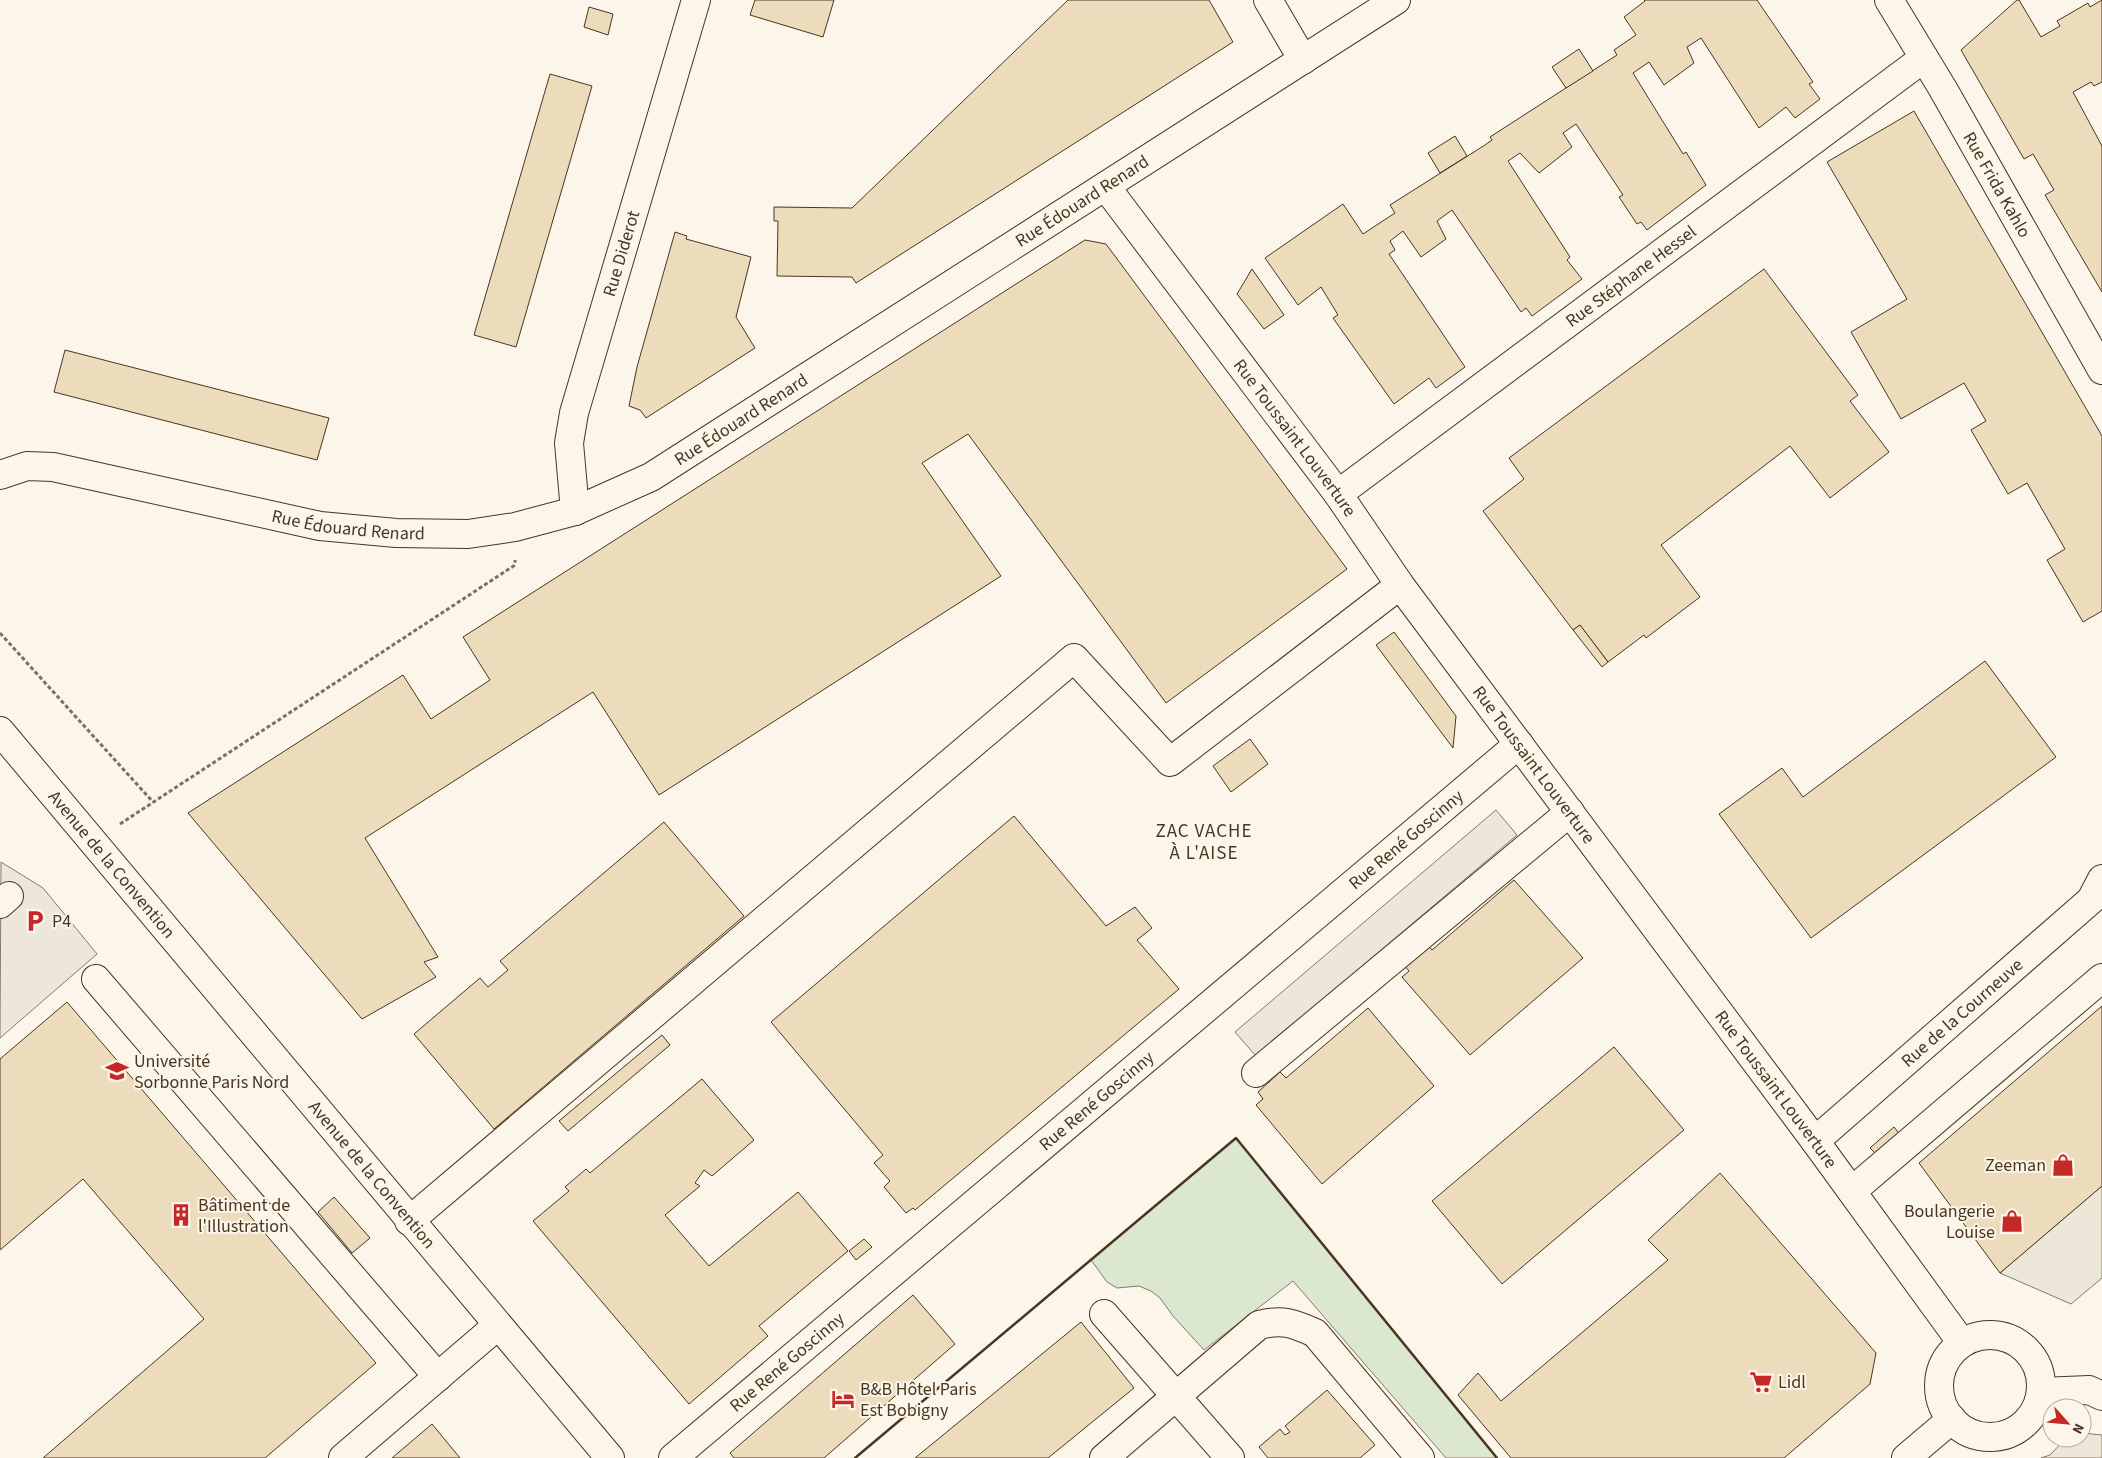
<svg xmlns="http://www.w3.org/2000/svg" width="2102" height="1458" font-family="'Source Sans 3',sans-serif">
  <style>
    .green { fill: #dce7d0; stroke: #887966 }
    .parking { fill: #ede7d9; stroke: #887966 }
    .building { fill: #ecdcbc; stroke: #4a3520 }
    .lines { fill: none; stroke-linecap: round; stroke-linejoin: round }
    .minor-casing { stroke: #4a3520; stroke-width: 30 }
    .path { stroke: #7f6f5c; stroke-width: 3; stroke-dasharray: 4 2.5; stroke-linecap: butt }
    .minor { stroke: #fbf6e9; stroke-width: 28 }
    .wall { stroke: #4a3520; stroke-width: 2.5 }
    .labels { text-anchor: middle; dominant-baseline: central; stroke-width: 4; stroke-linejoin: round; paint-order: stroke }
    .street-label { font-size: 18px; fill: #4a3520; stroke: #fbf6e9 }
    .poi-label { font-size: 18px; fill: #4a3520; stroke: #fbf6e9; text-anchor: start }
    .neighbourhood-label { font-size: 19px; letter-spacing: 1px; fill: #4a3520; stroke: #fbf6e9 }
  </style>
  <rect width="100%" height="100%" fill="#fbf6e9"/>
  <path class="green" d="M1236,1138L1497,1458H1446L1293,1281L1204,1350L1173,1316L1160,1298L1151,1291L1139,1286L1117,1288L1107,1282L1091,1260Z"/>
  <g class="parking">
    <path d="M1496,810L1517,835L1256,1056L1235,1032Z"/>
    <path d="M1,862L43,888L97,954L0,1038Z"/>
    <path d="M2102,1186V1278L2071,1304L2000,1273Z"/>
    <path d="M2082,1433L2102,1435V1458H2041L2050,1455L2066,1438H2082Z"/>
  </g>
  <g class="building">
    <path d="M755,0H834L823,37L750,15Z"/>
    <path d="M1068,0H1209L1233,42L856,283L852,277L777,276L778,221H774V207L852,208Z"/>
    <path d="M1644,0H1757L1813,82L1809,84L1820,99L1795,118L1786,107L1759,128L1701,38L1687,47L1694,63L1664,85L1649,62L1633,73L1683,154L1686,152L1706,185L1647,230L1641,222L1637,224L1619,197L1623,195L1576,124L1563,133L1572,147L1539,173L1520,153L1508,161L1570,257L1567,260L1582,279L1532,316L1526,308L1521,312L1452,210L1437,221L1446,239L1421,257L1403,231L1390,241L1395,250L1389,254L1465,367L1436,388L1429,378L1394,404L1333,318L1338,315L1321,287L1298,305L1265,258L1343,204L1363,234L1395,213L1390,205L1485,145L1492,140L1490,137L1617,55L1614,50L1636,35L1624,17L1645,1Z"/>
    <path d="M2017,0H2019L2041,37L2060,26L2057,21L2088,3L2090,7L2102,0V82L2094,86L2091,82L2073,92L2102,146V292L2045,195L2054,190L2033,154L2024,159L1961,50Z"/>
    <path d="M589,7L613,14L608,35L584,27Z"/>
    <path d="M1579,49L1593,71L1566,88L1552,67Z"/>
    <path d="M550,74L592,86L516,347L474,335Z"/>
    <path d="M1914,111L2102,436V611L2083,622L2047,560L2065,549L2027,483L2008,494L1971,430L1986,421L1964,383L1901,419L1851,332L1907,299L1827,162Z"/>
    <path d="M1455,136L1467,156L1440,173L1428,153Z"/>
    <path d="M675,232L687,236L686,239L751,257L736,317L755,348L646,418L640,410L629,406L637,367Z"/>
    <path d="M1085,240L1106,244L1347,569L1166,703L968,434L922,463L1001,576L659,795L593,692L365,838L438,957L424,962L436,977L362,1019L188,813L403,675L431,719L490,680L463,637Z"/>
    <path d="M1252,269L1284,315L1264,329L1237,294Z"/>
    <path d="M1764,269L1858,395L1850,401L1889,452L1830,498L1790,446L1661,545L1700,597L1646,638L1644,635L1608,662L1580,625L1573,630L1483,511L1524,479L1509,458Z"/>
    <path d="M65,350L329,418L317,460L54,392Z"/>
    <path d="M1580,625L1608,662L1602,667L1573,630Z"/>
    <path d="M1394,632L1456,716L1453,748L1376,645Z"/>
    <path d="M1985,661L2056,757L1811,938L1719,814L1782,768L1803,797Z"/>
    <path d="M1250,739L1268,764L1231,792L1213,766Z"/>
    <path d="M1014,816L1106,926L1135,907L1152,928L1137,940L1179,989L915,1210L913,1208L906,1213L884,1187L890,1181L874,1163L883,1155L771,1022Z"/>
    <path d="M664,822L744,916L494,1129L414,1034L480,978L488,987L508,970L500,961Z"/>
    <path d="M1514,880L1583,958L1470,1055L1402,977L1409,971L1402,963L1425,942L1432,950Z"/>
    <path d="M67,1002L376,1363L265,1458H43L204,1319L83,1179L0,1250V1059Z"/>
    <path d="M2102,1006V1186L2000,1273L1919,1163Z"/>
    <path d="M1368,1008L1434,1086L1322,1184L1256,1105L1263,1099L1258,1092L1280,1072L1286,1078Z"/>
    <path d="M662,1035L670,1045L568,1131L559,1121Z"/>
    <path d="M1614,1047L1684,1130L1502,1284L1432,1201Z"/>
    <path d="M702,1079L754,1140L712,1176L704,1170L695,1183L700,1186L665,1215L709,1266L798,1192L848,1251L759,1326L768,1336L689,1404L533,1221L569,1191L565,1187L586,1169L590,1173Z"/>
    <path d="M1894,1127L1901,1136L1878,1156L1870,1148Z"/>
    <path d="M1720,1173L1876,1353L1870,1384L1784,1458H1511L1458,1395L1478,1373L1501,1401L1668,1260L1648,1240Z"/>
    <path d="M334,1197L370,1238L352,1253L318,1212Z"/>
    <path d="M864,1239L872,1247L856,1260L849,1251Z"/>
    <path d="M913,1295L955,1344L824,1458H734L730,1453Z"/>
    <path d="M1081,1322L1134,1388L1048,1458H915Z"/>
    <path d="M1327,1390L1375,1445L1360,1458H1268L1259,1447L1280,1429L1285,1435L1290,1432L1285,1426Z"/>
    <path d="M432,1424L460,1458H392Z"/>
  </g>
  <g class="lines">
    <defs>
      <g id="minor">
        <path d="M1268,0L1303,60"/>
        <path id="s1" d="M1889,0L1943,89L2102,370"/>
        <path id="s2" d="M1106,187L1338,494L1400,585L1815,1141L1962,1343"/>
        <path id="s3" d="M0,475L27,466L53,467L320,526L396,533L468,534L515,527L575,511L651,477L1396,0"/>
        <path id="s4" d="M1338,494L1924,58"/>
        <path id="s5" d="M575,511L569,443L574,413L696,0"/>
        <path id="s6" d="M0,731L610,1458"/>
        <path d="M0,904L9,896"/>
        <path d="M96,979L438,1377"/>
        <path d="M1256,1073L1570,812"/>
        <path id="s7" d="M1815,1141L2091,900L2102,879"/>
        <path d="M1852,1191L2102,978"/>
        <path d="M409,1221L1074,658L1170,762L1400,585"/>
        <path d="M1104,1314L1230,1458"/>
        <circle cx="1990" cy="1386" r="51"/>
        <path d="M2041,1392L2089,1390L2102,1396"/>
        <path d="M343,1458L497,1326"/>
        <path id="s8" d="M673,1458L1519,744"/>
        <path d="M1104,1458L1259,1325C1282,1319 1293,1323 1315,1333L1420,1458"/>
        <path d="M1906,1458L1952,1419"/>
      </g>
    </defs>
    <use href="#minor" class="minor-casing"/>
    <g class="path">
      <path d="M0,633L153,802"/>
      <path d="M120,824L515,565V560"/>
    </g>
    <use href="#minor" class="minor"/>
    <path class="wall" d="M855,1458L1236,1138L1497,1458"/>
  </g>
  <defs>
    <symbol id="parking-bare" viewBox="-9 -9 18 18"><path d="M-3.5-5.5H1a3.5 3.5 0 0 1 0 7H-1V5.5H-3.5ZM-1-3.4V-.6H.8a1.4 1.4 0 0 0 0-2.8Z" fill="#c62828" stroke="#fbf6e9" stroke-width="2.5" paint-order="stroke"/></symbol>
    <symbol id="university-bare" viewBox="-9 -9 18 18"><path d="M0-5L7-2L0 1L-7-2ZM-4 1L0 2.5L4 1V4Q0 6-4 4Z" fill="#c62828" stroke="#fbf6e9" stroke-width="2.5" paint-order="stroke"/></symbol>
    <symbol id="shop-bare" viewBox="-9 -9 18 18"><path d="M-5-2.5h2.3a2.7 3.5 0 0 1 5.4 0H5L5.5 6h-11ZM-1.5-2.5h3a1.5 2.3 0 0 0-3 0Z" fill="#c62828" stroke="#fbf6e9" stroke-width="2.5" paint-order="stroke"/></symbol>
    <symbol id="building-bare" viewBox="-9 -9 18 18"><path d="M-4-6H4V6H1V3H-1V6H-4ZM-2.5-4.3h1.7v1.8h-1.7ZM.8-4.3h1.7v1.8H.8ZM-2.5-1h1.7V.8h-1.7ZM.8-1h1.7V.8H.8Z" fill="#c62828" stroke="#fbf6e9" stroke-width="2.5" paint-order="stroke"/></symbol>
    <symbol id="supermarket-bare" viewBox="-9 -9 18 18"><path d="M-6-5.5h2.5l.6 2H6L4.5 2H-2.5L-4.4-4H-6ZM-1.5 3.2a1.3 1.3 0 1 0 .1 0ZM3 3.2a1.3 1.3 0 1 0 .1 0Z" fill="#c62828" stroke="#fbf6e9" stroke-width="2.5" paint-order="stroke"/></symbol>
    <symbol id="hotel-bare" viewBox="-9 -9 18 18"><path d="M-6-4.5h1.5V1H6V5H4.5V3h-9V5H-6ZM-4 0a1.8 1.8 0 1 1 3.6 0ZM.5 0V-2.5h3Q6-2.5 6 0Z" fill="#c62828" stroke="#fbf6e9" stroke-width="2.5" paint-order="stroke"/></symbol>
  </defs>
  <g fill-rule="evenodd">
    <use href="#parking-bare" x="19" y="905" width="32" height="32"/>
    <use href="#university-bare" x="101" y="1055" width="32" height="32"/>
    <use href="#shop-bare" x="2047" y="1149" width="32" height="32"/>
    <use href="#building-bare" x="165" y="1199" width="32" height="32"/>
    <use href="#shop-bare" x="1996" y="1205" width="32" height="32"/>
    <use href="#supermarket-bare" x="1745" y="1366" width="32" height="32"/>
    <use href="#hotel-bare" x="827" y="1383" width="32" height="32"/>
  </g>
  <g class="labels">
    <g class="street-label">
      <text stroke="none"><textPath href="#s1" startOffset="214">Rue Frida Kahlo</textPath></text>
      <text stroke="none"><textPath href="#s3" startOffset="1181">Rue Édouard Renard</textPath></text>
      <text stroke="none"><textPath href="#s5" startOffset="265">Rue Diderot</textPath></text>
      <text stroke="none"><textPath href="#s4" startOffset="365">Rue Stéphane Hessel</textPath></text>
      <text stroke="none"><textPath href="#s3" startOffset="776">Rue Édouard Renard</textPath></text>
      <text stroke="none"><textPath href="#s2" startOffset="314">Rue Toussaint Louverture</textPath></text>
      <text stroke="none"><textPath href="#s3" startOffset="356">Rue Édouard Renard</textPath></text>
      <text stroke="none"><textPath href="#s2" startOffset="719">Rue Toussaint Louverture</textPath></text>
      <text stroke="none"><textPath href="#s8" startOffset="959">Rue René Goscinny</textPath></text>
      <text stroke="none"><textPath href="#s6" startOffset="174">Avenue de la Convention</textPath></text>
      <text stroke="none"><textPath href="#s7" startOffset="195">Rue de la Courneuve</textPath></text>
      <text stroke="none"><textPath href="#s2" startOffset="1124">Rue Toussaint Louverture</textPath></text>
      <text stroke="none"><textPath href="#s8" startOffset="554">Rue René Goscinny</textPath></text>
      <text stroke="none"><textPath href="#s6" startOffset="579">Avenue de la Convention</textPath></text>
      <text stroke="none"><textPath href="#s8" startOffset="149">Rue René Goscinny</textPath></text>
    </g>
    <g class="poi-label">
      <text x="52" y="921">P4</text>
      <text x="134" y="1061">Université<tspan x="134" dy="21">Sorbonne Paris Nord</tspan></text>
      <text x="2046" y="1165" text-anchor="end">Zeeman</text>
      <text x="198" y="1205">Bâtiment de<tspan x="198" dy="21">l'Illustration</tspan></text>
      <text x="1995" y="1211" text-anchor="end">Boulangerie<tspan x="1995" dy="21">Louise</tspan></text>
      <text x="1778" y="1382">Lidl</text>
      <text x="860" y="1389">B&amp;B Hôtel Paris<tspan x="860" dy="21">Est Bobigny</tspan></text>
    </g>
    <g class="neighbourhood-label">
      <text x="1204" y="831">ZAC VACHE<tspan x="1204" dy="22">À L'AISE</tspan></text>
    </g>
  </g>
  <g transform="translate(2067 1423) rotate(117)"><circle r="24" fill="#fbf6e9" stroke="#b4a999"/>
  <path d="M0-4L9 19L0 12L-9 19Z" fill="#c62828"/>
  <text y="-8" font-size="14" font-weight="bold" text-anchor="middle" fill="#4a3520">N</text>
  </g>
</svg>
